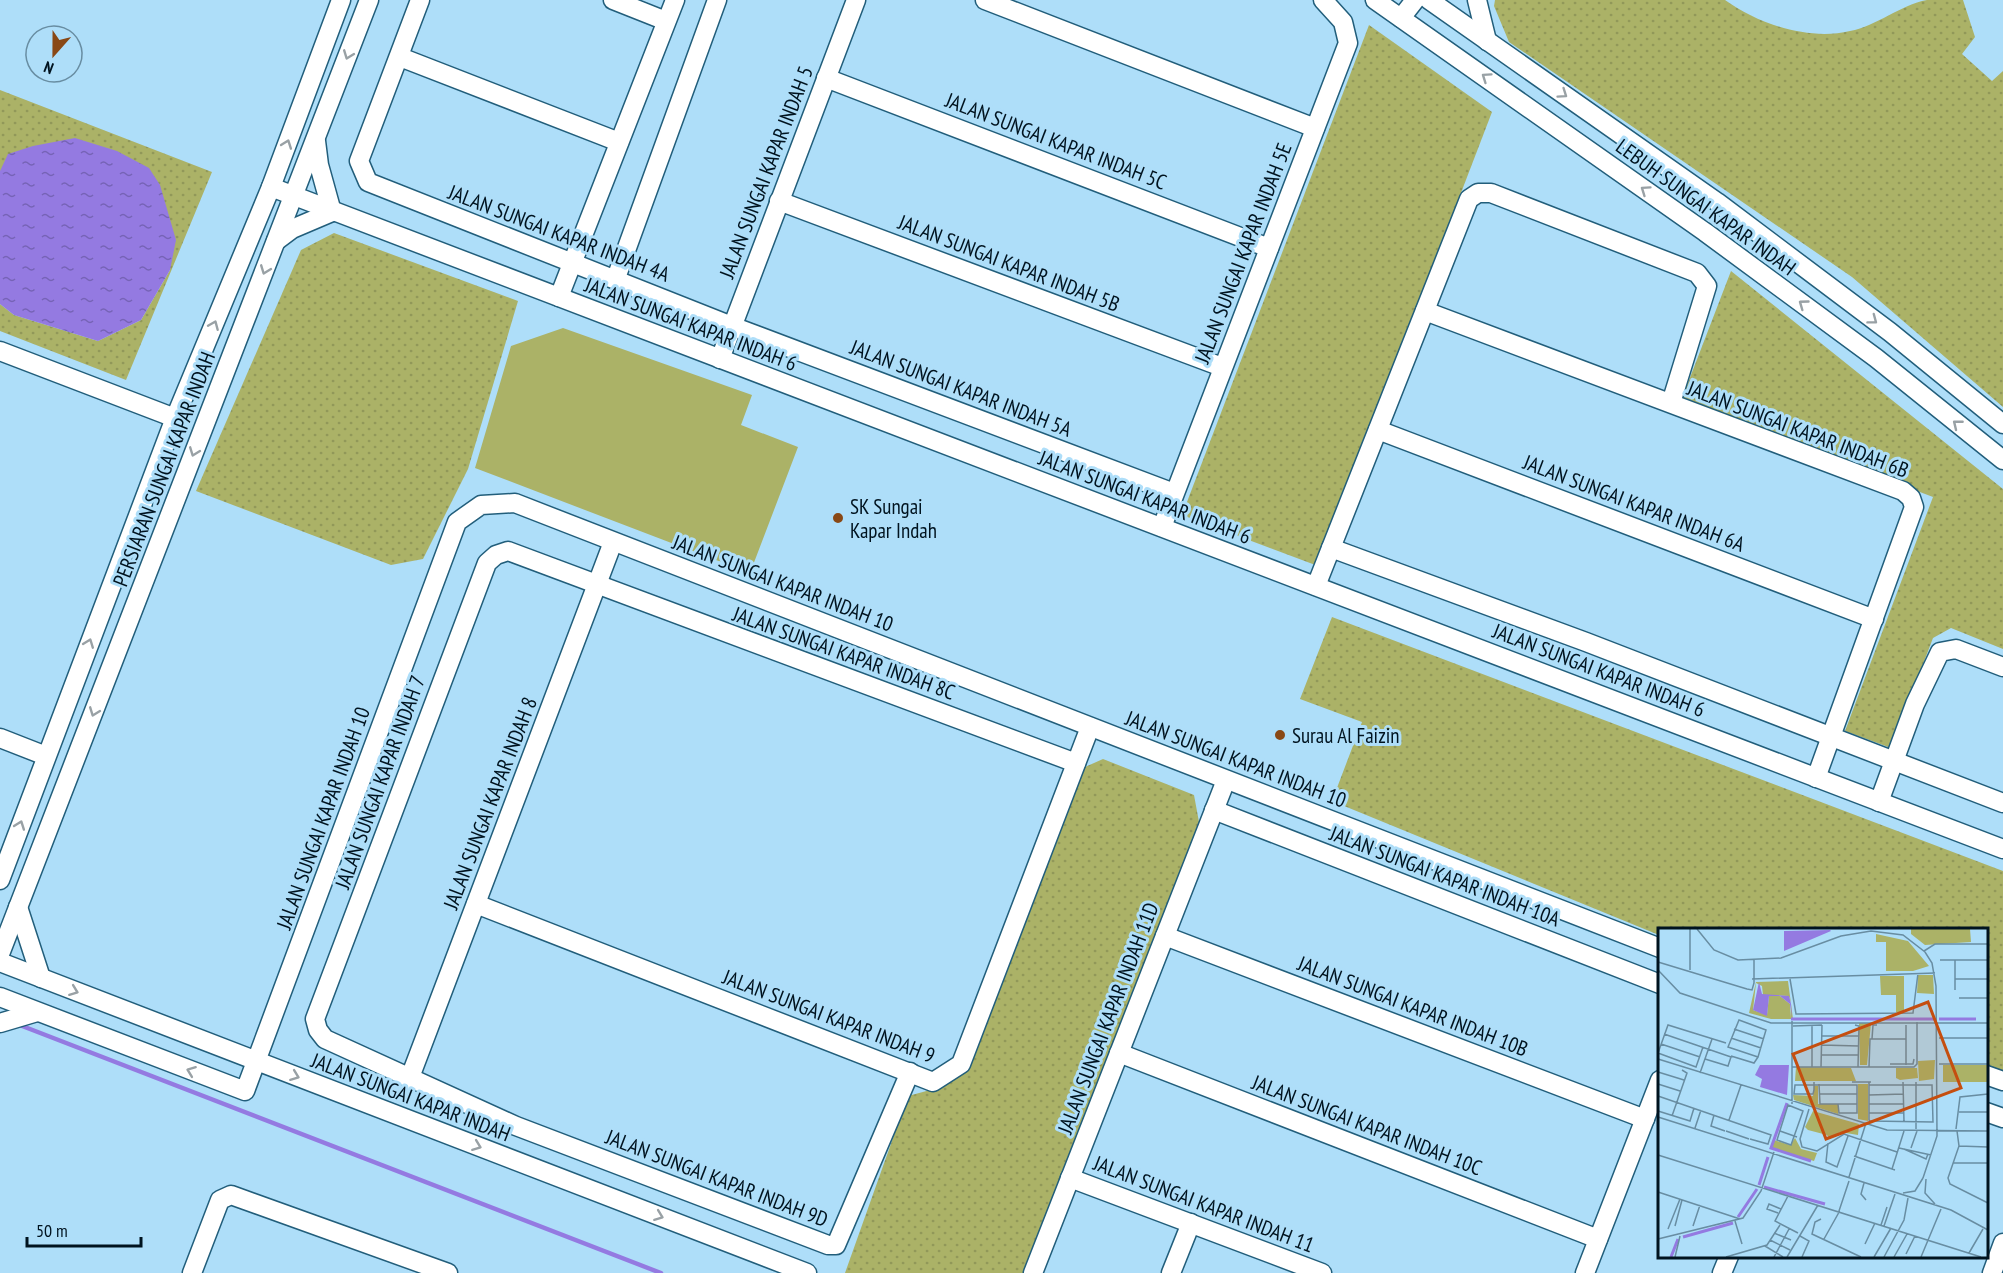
<svg xmlns="http://www.w3.org/2000/svg" width="2003" height="1273" font-family="'PT Sans Narrow',sans-serif">
  <style>
    .green { fill: url(#green-dots) }
    .pitch { fill: #abb267 }
    .water { fill: url(#water-ripples) }
    .lines { fill: none; stroke-linecap: round; stroke-linejoin: round }
    .stream { stroke: #947ae1; stroke-width: 4.5 }
    .street-casing { stroke: #225e7b; stroke-width: 21 }
    .street { stroke: #fff; stroke-width: 18 }
    .oneway { stroke: #99a1a5 }
    .poi-dot { fill: #894815; stroke: #aedef9; stroke-width: 2 }
    .labels { text-anchor: middle; dominant-baseline: central; stroke-width: 6; stroke-linejoin: round; paint-order: stroke }
    .street-label { font-size: 21px; fill: #00131f; stroke: #aedef9 }
    .poi-label { font-size: 21px; fill: #00131f; stroke: #aedef9; text-anchor: start }
    .inset-river { fill: none; stroke: #947ae1; stroke-width: 3 }
    .inset-road { fill: none; stroke: #688da2; stroke-width: 1.5 }
    .view { fill: #c54e0f; fill-opacity: 0.15; stroke: #c54e0f; stroke-width: 3 }
    .inset-edge { fill: none; stroke: #00131f; stroke-width: 3 }
  </style>
  <defs>
    <pattern id="green-dots" width="8" height="8" patternUnits="userSpaceOnUse" patternTransform="scale(1.5)"><rect width="8" height="8" fill="#abb267"/><path d="M2 2h.1M6 6h.1" fill="none" stroke="#919859" stroke-width="1.8" stroke-linecap="round"/></pattern>
    <pattern id="water-ripples" width="26" height="14" patternUnits="userSpaceOnUse" patternTransform="scale(1.5)"><rect width="26" height="14" fill="#947ae1"/><path d="M2 4q2-2 4 0t4 0M15 11q2-2 4 0t4 0" fill="none" stroke="#7663b6"/></pattern>
  </defs>
  <rect width="100%" height="100%" fill="#aedef9"/>
  <g class="green">
    <path d="M1495,0H1725C1758,24 1809,41 1850,31C1877,26 1900,5 1927,0C1938,0 1952,0 1963,0L1975,37L1962,54L1992,81L2003,71V407L1852,277L1509,42L1494,6Z"/>
    <path d="M1369,25L1492,112L1318,566L1182,515Z"/>
    <path d="M0,90L212,172L126,380L0,331V304L14,315L98,341L141,320L170,270L0,171Z"/>
    <path d="M334,233L518,301L468,469L423,559L391,565L196,491L301,250Z"/>
    <path d="M1731,271L2003,489V649L1951,628L1933,638L1891,748L1845,731L1933,497L1681,401Z"/>
    <path d="M1332,617L2003,871V1075L1987,1068L1986,930H1660L1659,935L1332,801L1362,722L1300,699Z"/>
    <path d="M1103,759L1194,795L1199,822L1029,1273H845L908,1096L945,1086L971,1065L1085,767Z"/>
  </g>
  <path class="pitch" d="M563,328L752,395L741,425L798,447L750,573L475,468L511,346Z"/>
  <path class="water" d="M75,138L117,151L149,168L160,185L176,240L170,270L141,320L98,341L14,315L0,304V171L8,154L33,146Z"/>
  <g class="lines">
    <path class="stream" d="M17,1024L661,1273"/>
    <defs>
      <g id="street">
        <path d="M420,0L359,161L368,182L732,326L1174,493"/>
        <path d="M613,0L666,21"/>
        <path d="M985,0L1315,128"/>
        <path d="M1375,0L1705,232L1876,358L2003,460"/>
        <path d="M1429,0L1717,202L1890,332L2003,424"/>
        <path d="M1477,0L1487,41"/>
        <path d="M1401,18L1415,0"/>
        <path d="M400,57L619,142"/>
        <path d="M826,78L1269,248"/>
        <path d="M316,141L319,165L332,212"/>
        <path d="M271,187L2003,849"/>
        <path d="M779,201L1222,367"/>
        <path d="M276,241L292,229L332,212"/>
        <path d="M616,278L717,0"/>
        <path d="M559,297L675,0"/>
        <path d="M1425,311L1903,491L1911,498L1914,507L1816,778"/>
        <path d="M0,351L175,418"/>
        <path d="M720,359L856,0"/>
        <path d="M1671,403L1707,286L1697,273L1491,193H1478L1469,199L1331,548L1586,642L2003,803"/>
        <path d="M1378,430L1874,619"/>
        <path d="M1162,527L1348,43L1343,22L1323,0"/>
        <path d="M1316,586L1331,548"/>
        <path d="M0,738L46,756"/>
        <path d="M1879,802L1915,704L1940,652L1956,649L2003,667"/>
        <path d="M1214,810L1660,984"/>
        <path d="M0,880L175,418L271,187L341,0"/>
        <path d="M476,904L933,1082L961,1064L1090,727"/>
        <path d="M18,907L41,978"/>
        <path d="M1165,936L1645,1119"/>
        <path d="M0,954L369,0"/>
        <path d="M0,962L807,1273"/>
        <path d="M0,997L245,1091L457,522L481,505L515,503L1660,948"/>
        <path d="M0,1023L37,1012"/>
        <path d="M1119,1053L1598,1239"/>
        <path d="M910,1072L842,1231L836,1245H828L516,1126L325,1039L318,1030L315,1019L487,563L496,555L508,551L1076,763"/>
        <path d="M1986,1075L2003,1081"/>
        <path d="M409,1080L613,542"/>
        <path d="M1986,1112L2003,1118"/>
        <path d="M1070,1178L1322,1273"/>
        <path d="M192,1273L220,1200L231,1195L448,1273"/>
        <path d="M1033,1273L1226,780"/>
        <path d="M1171,1273L1191,1223"/>
        <path d="M1585,1273L1660,1080"/>
        <path d="M1722,1273L1729,1256"/>
        <path d="M1992,1273L2003,1243"/>
      </g>
    </defs>
    <use href="#street" class="street-casing"/>
    <use href="#street" class="street"/>
  </g>
  <defs><path id="oneway-chevron" d="M-2-3.5L2.5 0L-2 3.5" fill="none" stroke-width="1.6" stroke-linecap="round" stroke-linejoin="round" transform="scale(1.5)"/></defs>
  <g class="oneway">
    <use href="#oneway-chevron" transform="translate(348 55) rotate(111)"/>
    <use href="#oneway-chevron" transform="translate(1486 77) rotate(-145)"/>
    <use href="#oneway-chevron" transform="translate(1563 94) rotate(35)"/>
    <use href="#oneway-chevron" transform="translate(287 144) rotate(-70)"/>
    <use href="#oneway-chevron" transform="translate(1645 190) rotate(-145)"/>
    <use href="#oneway-chevron" transform="translate(265 270) rotate(111)"/>
    <use href="#oneway-chevron" transform="translate(1803 304) rotate(-144)"/>
    <use href="#oneway-chevron" transform="translate(1873 320) rotate(37)"/>
    <use href="#oneway-chevron" transform="translate(214 325) rotate(-67)"/>
    <use href="#oneway-chevron" transform="translate(1957 424) rotate(-141)"/>
    <use href="#oneway-chevron" transform="translate(194 452) rotate(111)"/>
    <use href="#oneway-chevron" transform="translate(89 643) rotate(-69)"/>
    <use href="#oneway-chevron" transform="translate(94 712) rotate(111)"/>
    <use href="#oneway-chevron" transform="translate(20 825) rotate(-70)"/>
    <use href="#oneway-chevron" transform="translate(74 991) rotate(21)"/>
    <use href="#oneway-chevron" transform="translate(191 1071) rotate(-159)"/>
    <use href="#oneway-chevron" transform="translate(295 1076) rotate(21)"/>
    <use href="#oneway-chevron" transform="translate(477 1146) rotate(21)"/>
    <use href="#oneway-chevron" transform="translate(659 1216) rotate(21)"/>
  </g>
  <g class="poi-dot">
    <circle cx="838" cy="518" r="6"/>
    <circle cx="1280" cy="735" r="6"/>
  </g>
  <g class="labels">
    <g class="street-label">
      <text transform="translate(1056 141) rotate(21)">JALAN SUNGAI KAPAR INDAH 5C</text>
      <text transform="translate(766 172) rotate(-69)">JALAN SUNGAI KAPAR INDAH 5</text>
      <text transform="translate(1706 207) rotate(36)">LEBUH SUNGAI KAPAR INDAH</text>
      <text transform="translate(559 233) rotate(21)">JALAN SUNGAI KAPAR INDAH 4A</text>
      <text transform="translate(1243 253) rotate(-69)">JALAN SUNGAI KAPAR INDAH 5E</text>
      <text transform="translate(1009 263) rotate(21)">JALAN SUNGAI KAPAR INDAH 5B</text>
      <text transform="translate(691 324) rotate(21)">JALAN SUNGAI KAPAR INDAH 6</text>
      <text transform="translate(961 388) rotate(21)">JALAN SUNGAI KAPAR INDAH 5A</text>
      <text transform="translate(1798 429) rotate(21)">JALAN SUNGAI KAPAR INDAH 6B</text>
      <text transform="translate(164 469) rotate(-69)">PERSIARAN SUNGAI KAPAR INDAH</text>
      <text transform="translate(1145 497) rotate(21)">JALAN SUNGAI KAPAR INDAH 6</text>
      <text transform="translate(1634 503) rotate(21)">JALAN SUNGAI KAPAR INDAH 6A</text>
      <text transform="translate(783 583) rotate(21)">JALAN SUNGAI KAPAR INDAH 10</text>
      <text transform="translate(844 653) rotate(20)">JALAN SUNGAI KAPAR INDAH 8C</text>
      <text transform="translate(1599 670) rotate(21)">JALAN SUNGAI KAPAR INDAH 6</text>
      <text transform="translate(1236 759) rotate(21)">JALAN SUNGAI KAPAR INDAH 10</text>
      <text transform="translate(380 782) rotate(-70)">JALAN SUNGAI KAPAR INDAH 7</text>
      <text transform="translate(490 803) rotate(-69)">JALAN SUNGAI KAPAR INDAH 8</text>
      <text transform="translate(323 818) rotate(-70)">JALAN SUNGAI KAPAR INDAH 10</text>
      <text transform="translate(1445 876) rotate(21)">JALAN SUNGAI KAPAR INDAH 10A</text>
      <text transform="translate(1413 1006) rotate(21)">JALAN SUNGAI KAPAR INDAH 10B</text>
      <text transform="translate(829 1016) rotate(21)">JALAN SUNGAI KAPAR INDAH 9</text>
      <text transform="translate(1108 1018) rotate(-69)">JALAN SUNGAI KAPAR INDAH 11D</text>
      <text transform="translate(411 1097) rotate(21)">JALAN SUNGAI KAPAR INDAH</text>
      <text transform="translate(1367 1125) rotate(21)">JALAN SUNGAI KAPAR INDAH 10C</text>
      <text transform="translate(717 1178) rotate(21)">JALAN SUNGAI KAPAR INDAH 9D</text>
      <text transform="translate(1204 1204) rotate(21)">JALAN SUNGAI KAPAR INDAH 11</text>
    </g>
    <g class="poi-label">
      <text x="850" y="506">SK Sungai<tspan x="850" dy="24">Kapar Indah</tspan></text>
      <text x="1292" y="735">Surau Al Faizin</text>
    </g>
  </g>
  <g transform="translate(1658 928)">
    <rect width="330" height="330" fill="#aedef9"/>
    <path d="M253,1H312L313,14L267,17L253,6ZM218,6L250,13L271,38L255,43H228V14H218ZM260,47H275L276,66L259,65ZM222,48H246V84H238V67H223ZM130,53L135,91H113L91,85L98,54ZM98,55L104,58L105,67L131,68L133,76V90L132,76L122,68H111L109,87L95,82ZM201,95H213L209,137H202ZM277,132L276,151L261,153L260,133ZM285,137H330V154H285ZM138,139L193,140L198,153H137ZM200,156H210V193L200,191ZM156,158H160V176H180V186L136,172L135,167L155,168ZM155,183L201,196L200,207L182,204L172,211L169,207L150,202L147,199ZM137,210L143,221L159,225L156,233L113,220L116,212L132,217Z" fill="#abb267" fill-rule="evenodd"/>
    <path d="M238,140H259L260,150L242,152L238,150Z" fill="#abb267"/>
    <path d="M126,3L172,2L173,3L126,23ZM101,54L104,66L131,68L133,76L134,90L132,76L122,68H111L109,88L95,82ZM102,137H131L129,167L102,159L104,151L97,147Z" fill="#947ae1"/>
    <path class="inset-river" d="M133,91H276M281,91H318M129,175L113,220L153,233M101,257L110,229M106,259L167,276M80,289L99,261M25,309L75,295M13,329L20,311"/>
    <path class="inset-road" d="M32,1V42M39,1L56,22L80,32L123,30L183,8L213,3L245,7L267,24L274,35L278,58L279,208L265,250M266,23L277,16H330M282,32H330M0,34L89,61M0,42L22,65L113,95H330M94,51L277,45M132,51L138,86L255,85L260,45M297,51H330M89,61L94,62L96,55V32M297,62V32M301,70H330M81,92L108,102L100,129L70,119ZM134,93V176M197,97L201,98L200,139M248,97V137M135,98L164,97M154,98V139M76,101L106,111M6,106L73,129L70,138L47,131M164,108H201M73,110L103,120M281,110H330M214,111L215,97H219M3,116L42,129M163,117L201,118M45,119L38,139L0,125L10,97L68,115M163,127H201M73,128L96,135L100,129M0,131L229,202L330,203M232,136H255L256,131M281,136H330M134,139H256L259,136V94M163,139L164,97M211,139L212,111H248M0,144L26,152M42,145L54,111M156,154V162L155,166H136L137,157H199V185H181L180,176M194,154H213M211,154V192L212,193L275,194L274,157H211M245,154L246,194M0,156L22,163M161,156L162,176H199M161,166H199M211,167L246,166M0,168L113,207L110,216L92,211M211,176H246M130,177L145,183L133,217L119,212ZM151,181L142,211L144,219L159,223L186,206L239,224M0,183L32,193L36,180M301,184H330M211,185H246M56,187L53,198L67,203M14,188L29,145L24,142M0,189L293,282L330,302M71,192L83,157M37,200L43,182M258,201V154M298,201L302,169L330,166M68,203L91,211M122,203L139,209M299,203L301,218L290,250L292,256L330,275M170,215L168,234L179,239L190,208M301,218L330,219M241,220L273,227M253,220L259,203M246,221L268,231L270,226M0,227L323,329M196,228L237,242M295,235H330M234,241L246,203M191,249L208,195M268,251L267,265L277,276M206,255L203,266L208,272M0,264L82,291M245,265L257,263L265,250M130,268L117,293L140,305M120,285L109,281L111,276L123,281M163,291L157,294L154,306L203,329M77,293L84,316M223,297L229,279M17,298L24,272M35,298L42,277M226,298L237,266M10,301L22,271M116,305L133,312M142,308L151,313L144,329M0,311L85,290L103,263L116,224M166,311L180,286L191,253M112,312L132,322M207,316L217,295M107,318L125,329M311,325L325,301M248,326L257,308M17,329L22,308M68,329L109,317L122,297M116,329L131,301M129,329L160,277M216,329L233,300M226,329L246,292L250,270M236,329L249,306M263,329L283,281"/>
    <path class="view" d="M270,74L303,160L168,211L135,126Z"/>
    <rect width="330" height="330" class="inset-edge"/>
  </g>
  <g transform="translate(54 54) rotate(201)"><circle r="28" fill="#aedef9" stroke="#688da2" stroke-width="1.5"/>
  <path d="M0-4.5L10 22L0 15L-10 22Z" fill="#894815"/>
  <text y="-9" font-size="16" font-weight="bold" text-anchor="middle" fill="#00131f">N</text>
  </g>
  <path d="M27 1237v9h114v-9" fill="none" stroke="#00131f" stroke-width="3"/>
  <text x="36" y="1237" font-size="18" fill="#00131f" stroke="#aedef9" stroke-width="4.5" paint-order="stroke">50 m</text>
</svg>
